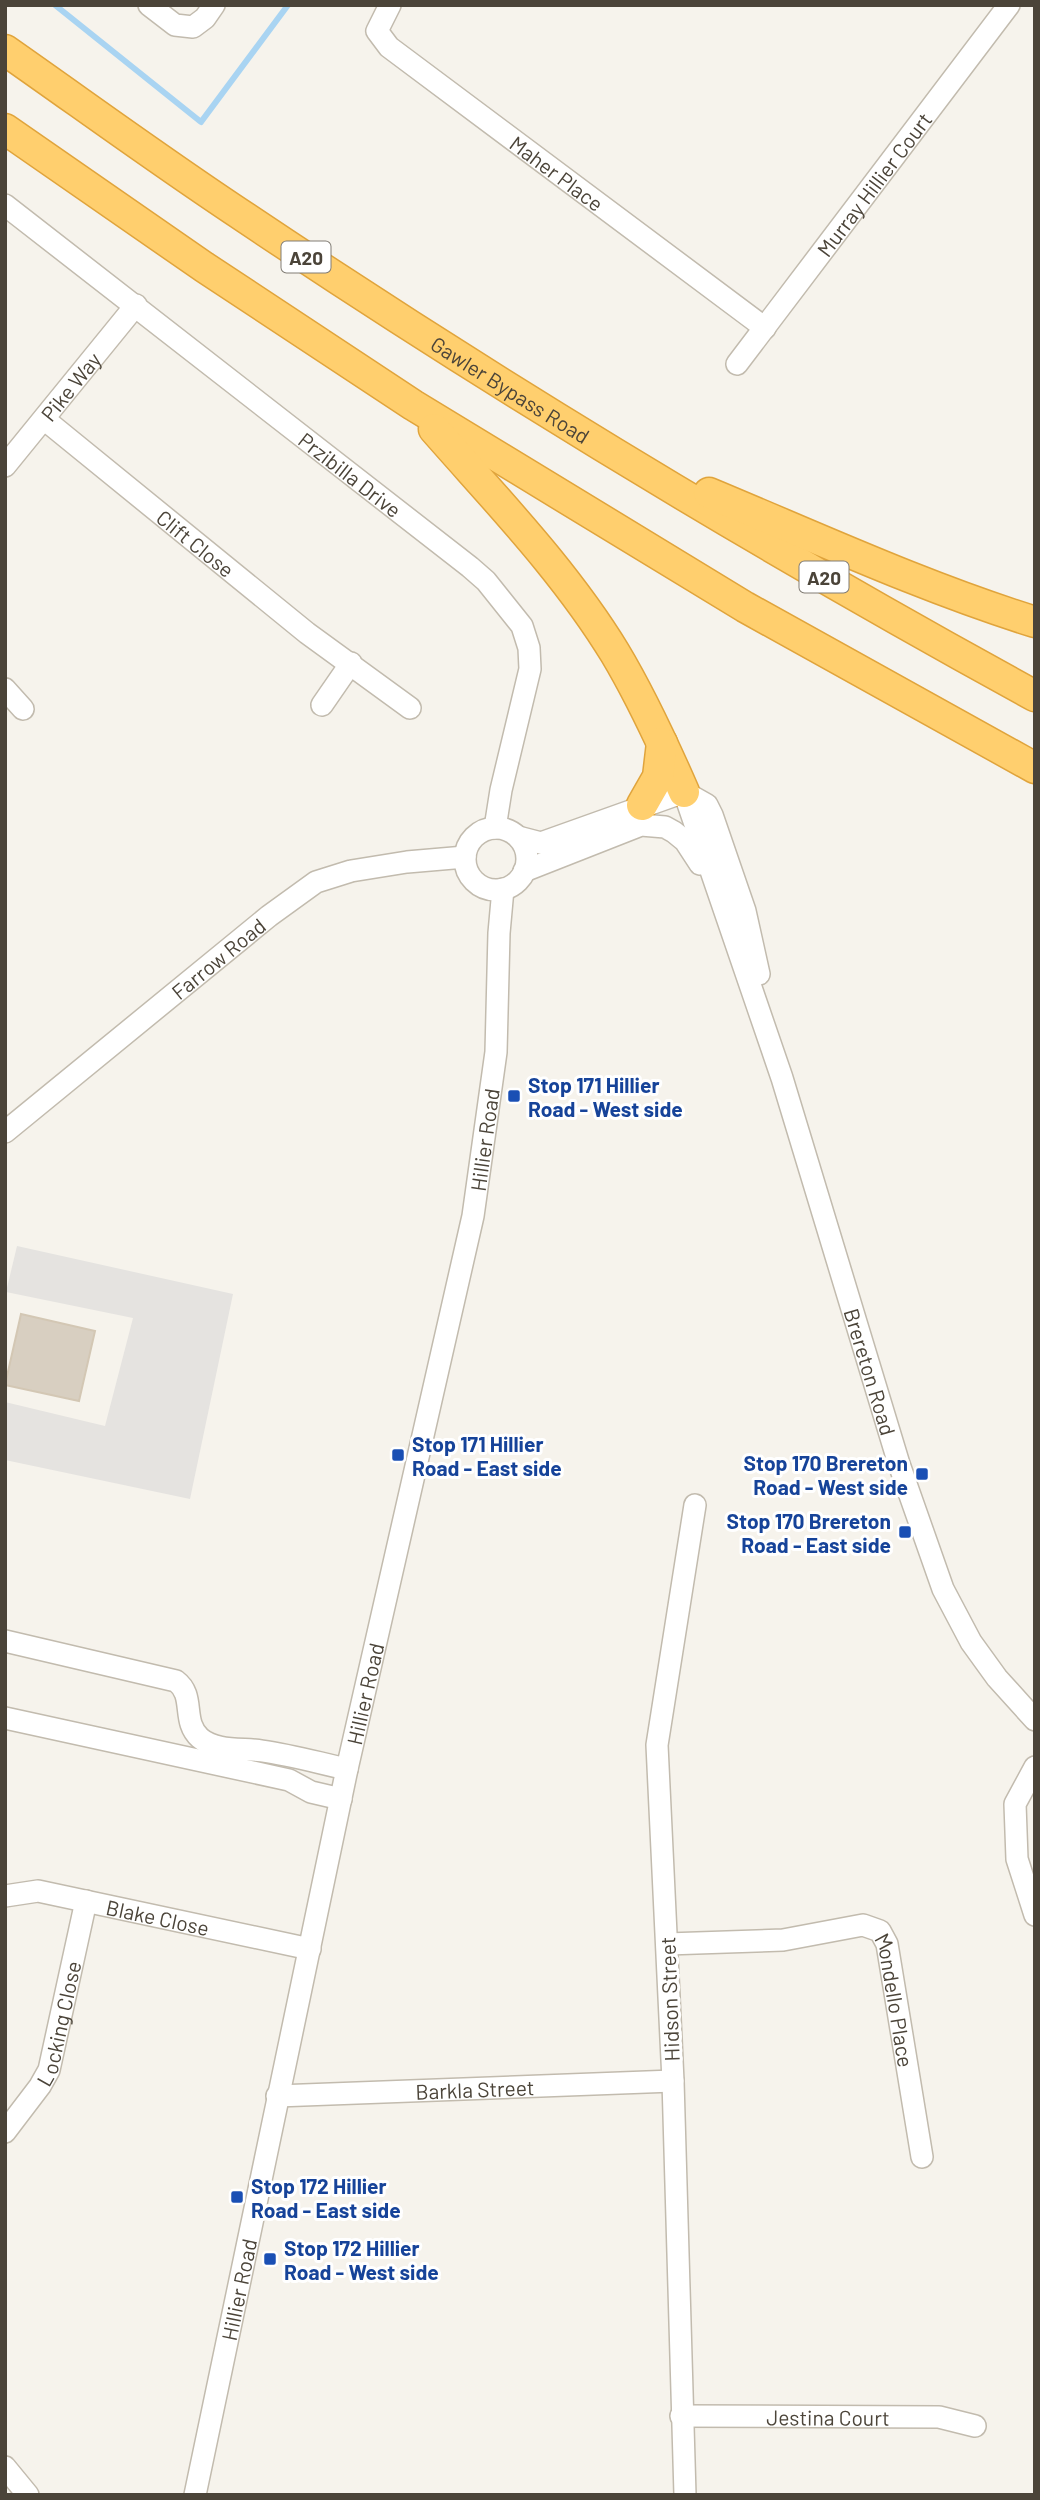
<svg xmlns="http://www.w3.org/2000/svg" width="1040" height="2500" font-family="Barlow,sans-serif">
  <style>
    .parking { fill: #e5e3e0 }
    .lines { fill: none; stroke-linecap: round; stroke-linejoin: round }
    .stream { stroke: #a9d4f2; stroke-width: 6 }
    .building { fill: #d8cfc1; stroke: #d3c7b4; stroke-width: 2 }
    .minor-casing { stroke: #c2bbae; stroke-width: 24 }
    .highway-casing { stroke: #e0a43c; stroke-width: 33 }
    .minor { stroke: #fff; stroke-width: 21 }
    .highway { stroke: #ffcf6e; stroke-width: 30 }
    .transit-dot { fill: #1a4fb4; stroke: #fff; stroke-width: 2.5 }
    .labels { text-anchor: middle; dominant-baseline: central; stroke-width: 6; stroke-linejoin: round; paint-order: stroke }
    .shield { fill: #fff; stroke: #817c74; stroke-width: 2 }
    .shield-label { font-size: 19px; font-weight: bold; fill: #4b4439 }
    .street-label { font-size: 21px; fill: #4b4439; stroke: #fff }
    .transit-label { font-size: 21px; font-weight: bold; fill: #164399; stroke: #fff; text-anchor: start }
  </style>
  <rect width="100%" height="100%" fill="#f6f3ec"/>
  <path class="parking" d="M17,1246L233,1294L190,1499L5,1460V1402L105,1426L133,1318L6,1292Z"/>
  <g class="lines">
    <path class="stream" d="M55,5L201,122L288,5"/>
  </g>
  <path class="building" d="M21,1314L95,1331L79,1401L5,1385Z"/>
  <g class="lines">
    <defs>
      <g id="minor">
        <path d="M149,5L175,25L193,27L205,18L214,5"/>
        <path id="s1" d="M390,5L377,31L389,47L765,328"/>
        <path id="s2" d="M5,205L470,567L486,581L522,626L529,648L530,669L501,790L495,828"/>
        <path id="s3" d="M737,364L1009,5"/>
        <path id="s4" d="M44,419L307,633L410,708"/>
        <path id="s5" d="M5,466L136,305"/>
        <path d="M5,689L23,709"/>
        <path d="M322,705L351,663"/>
        <path id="s6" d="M684,792L782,1078L899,1464L943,1589L971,1642L997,1678L1035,1720"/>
        <circle cx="496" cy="859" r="31"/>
        <path d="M518,837L541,843L684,792L707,805L712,815L745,911L759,974"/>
        <path d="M524,871L641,825L665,827L674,832L685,841L700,864"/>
        <path id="s7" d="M5,1132L269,916L316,882L351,871L407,862L465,857"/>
        <path d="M5,1641L176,1681C196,1696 181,1721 200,1738C216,1752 243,1748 262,1751C291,1755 319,1763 347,1769"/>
        <path d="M5,1718L289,1780L311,1792L341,1799"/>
        <path d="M1035,1767L1015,1804L1017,1859L1035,1915"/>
        <path id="s8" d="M5,1896L38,1891L310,1949"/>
        <path id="s9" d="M667,1944L783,1940L863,1925L880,1931L887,1944L922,2157"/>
        <path id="s10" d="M277,2096L673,2081"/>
        <path id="s11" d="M5,2132L40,2086L49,2070L86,1901"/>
        <path id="s12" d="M681,2416L939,2417L975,2426"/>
        <path d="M5,2467L28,2495"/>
        <path id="s13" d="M195,2495L347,1769L473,1216L496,1052L499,933L503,889"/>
        <path d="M685,2495L673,2081L657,1745L695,1505"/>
      </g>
      <g id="highway">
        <path id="s14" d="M5,50C85,106 164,164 246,218C501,389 765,548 1035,696"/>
        <path d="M5,129L204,267L413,405L745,607L1035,768"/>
        <path d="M434,429C497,501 565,571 615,653C642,698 663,744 684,792"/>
        <path d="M709,493C817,538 923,587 1035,622"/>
        <path d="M642,805L658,777L662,743"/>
      </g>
    </defs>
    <use href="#minor" class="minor-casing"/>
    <use href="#highway" class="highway-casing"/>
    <use href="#minor" class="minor"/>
    <use href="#highway" class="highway"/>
  </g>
  <g class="transit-dot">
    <rect x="507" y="1089" width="14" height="14" rx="3.5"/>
    <rect x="391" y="1448" width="14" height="14" rx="3.5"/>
    <rect x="915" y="1467" width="14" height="14" rx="3.5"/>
    <rect x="898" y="1525" width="14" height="14" rx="3.5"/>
    <rect x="230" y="2190" width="14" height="14" rx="3.5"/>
    <rect x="263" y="2252" width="14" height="14" rx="3.5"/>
  </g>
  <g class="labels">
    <g class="shield">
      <rect x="281.5" y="241.5" width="49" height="31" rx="5"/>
      <rect x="799.5" y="561.5" width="49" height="31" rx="5"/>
    </g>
    <g class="shield-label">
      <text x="306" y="257">A20</text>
      <text x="824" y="577">A20</text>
    </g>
    <g class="street-label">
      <text stroke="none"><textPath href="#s1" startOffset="259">Maher Place</textPath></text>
      <text stroke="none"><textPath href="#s3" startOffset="226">Murray Hillier Court</textPath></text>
      <text stroke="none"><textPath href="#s5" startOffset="103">Pike Way</textPath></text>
      <text stroke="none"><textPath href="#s14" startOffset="609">Gawler Bypass Road</textPath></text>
      <text stroke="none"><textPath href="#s2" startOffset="438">Przibilla Drive</textPath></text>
      <text stroke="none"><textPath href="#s4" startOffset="196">Clift Close</textPath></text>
      <text stroke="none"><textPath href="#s7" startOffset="275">Farrow Road</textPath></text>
      <text stroke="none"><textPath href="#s13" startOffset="1386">Hillier Road</textPath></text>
      <text stroke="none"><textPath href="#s6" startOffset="609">Brereton Road</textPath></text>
      <text stroke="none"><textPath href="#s13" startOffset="819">Hillier Road</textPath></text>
      <text stroke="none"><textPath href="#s8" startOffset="156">Blake Close</textPath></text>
      <text transform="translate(669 1999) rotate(-92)">Hidson Street</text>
      <text stroke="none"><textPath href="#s9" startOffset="287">Mondello Place</textPath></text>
      <text stroke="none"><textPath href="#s11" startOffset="124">Locking Close</textPath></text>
      <text stroke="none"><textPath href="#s10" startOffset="198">Barkla Street</textPath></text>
      <text stroke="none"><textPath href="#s13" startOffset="210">Hillier Road</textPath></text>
      <text stroke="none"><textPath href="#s12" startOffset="147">Jestina Court</textPath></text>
    </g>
    <g class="transit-label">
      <text x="528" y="1084">Stop 171 Hillier<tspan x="528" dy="24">Road - West side</tspan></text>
      <text x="412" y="1443">Stop 171 Hillier<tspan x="412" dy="24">Road - East side</tspan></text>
      <text x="908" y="1462" text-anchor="end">Stop 170 Brereton<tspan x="908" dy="24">Road - West side</tspan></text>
      <text x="891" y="1520" text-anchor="end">Stop 170 Brereton<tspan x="891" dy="24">Road - East side</tspan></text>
      <text x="251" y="2185">Stop 172 Hillier<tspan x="251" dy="24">Road - East side</tspan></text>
      <text x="284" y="2247">Stop 172 Hillier<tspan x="284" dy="24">Road - West side</tspan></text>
    </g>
  </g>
  <rect width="1040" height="2500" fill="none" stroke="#4b4439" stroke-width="14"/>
</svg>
